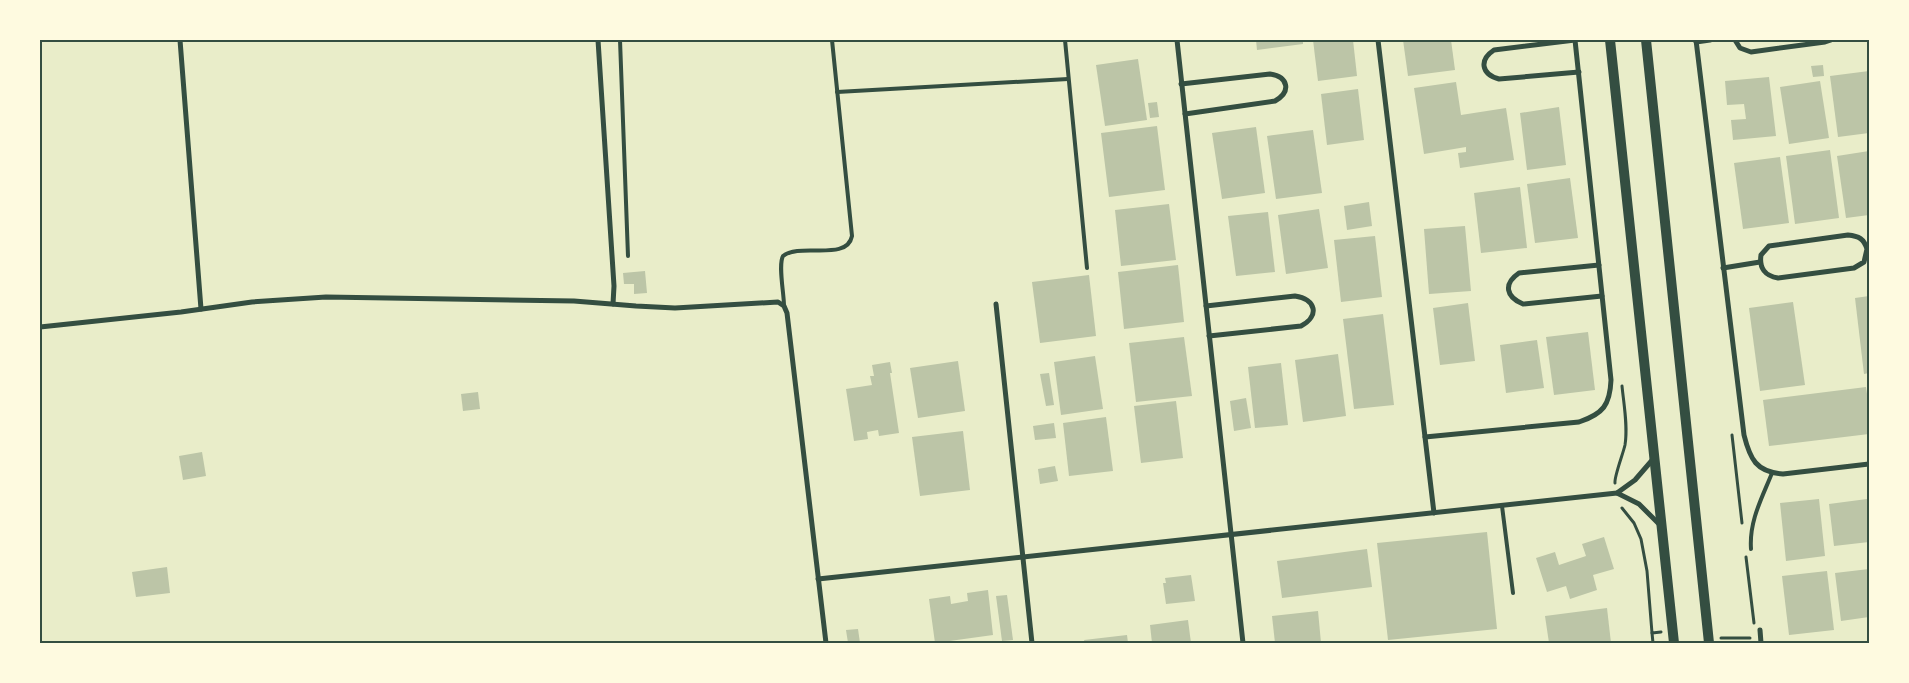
<svg xmlns="http://www.w3.org/2000/svg" width="1909" height="683" font-family="Barlow,sans-serif">
  <style>
    .building { fill: #bcc5a7 }
    .lines { fill: none; stroke-linecap: round; stroke-linejoin: round }
    .path { stroke: #344e41; stroke-width: 3 }
    .service { stroke: #344e41; stroke-width: 4 }
    .minor { stroke: #344e41; stroke-width: 5 }
    .secondary { stroke: #344e41; stroke-width: 10 }
    .neatline { fill: none; stroke: #344e41; stroke-width: 2 }
  </style>
  <rect width="100%" height="100%" fill="#e9edc9"/>
  <g class="building">
    <path d="M1256,40H1303V44L1257,50Z"/>
    <path d="M1313,40H1353L1357,76L1318,81Z"/>
    <path d="M1403,40H1451L1455,70L1408,76Z"/>
    <path d="M1138,59L1147,120L1105,126L1096,65Z"/>
    <path d="M1823,65L1824,76L1813,77L1811,66Z"/>
    <path d="M1869,71V133L1838,137L1830,76Z"/>
    <path d="M1769,77L1776,136L1733,140L1731,120L1746,119L1744,104L1727,105L1725,81Z"/>
    <path d="M1820,81L1829,138L1789,144L1780,87Z"/>
    <path d="M1456,82L1461,115L1506,108L1514,160L1460,168L1458,153L1466,152V147L1424,154L1414,88Z"/>
    <path d="M1358,89L1364,140L1327,145L1321,94Z"/>
    <path d="M1157,102L1159,117L1150,118L1148,103Z"/>
    <path d="M1559,107L1566,165L1527,170L1520,113Z"/>
    <path d="M1157,126L1165,190L1109,197L1101,133Z"/>
    <path d="M1256,127L1265,193L1222,199L1212,133Z"/>
    <path d="M1313,130L1322,193L1276,199L1267,136Z"/>
    <path d="M1830,150L1839,218L1795,224L1786,156Z"/>
    <path d="M1869,151V215L1846,218L1837,156Z"/>
    <path d="M1780,157L1789,223L1743,229L1734,163Z"/>
    <path d="M1570,178L1578,238L1535,243L1527,184Z"/>
    <path d="M1520,187L1527,248L1481,253L1474,193Z"/>
    <path d="M1369,202L1372,226L1347,230L1344,206Z"/>
    <path d="M1169,204L1176,260L1121,266L1115,210Z"/>
    <path d="M1319,209L1328,268L1286,274L1278,215Z"/>
    <path d="M1268,212L1275,272L1236,276L1228,216Z"/>
    <path d="M1465,226L1471,291L1429,294L1424,229Z"/>
    <path d="M1375,236L1382,297L1341,302L1334,240Z"/>
    <path d="M1178,265L1184,322L1124,329L1118,272Z"/>
    <path d="M645,271L647,293L634,294V284H624L623,273Z"/>
    <path d="M1089,275L1096,336L1040,343L1032,282Z"/>
    <path d="M1869,296V373L1864,374L1855,298Z"/>
    <path d="M1793,302L1805,385L1760,391L1749,308Z"/>
    <path d="M1468,303L1475,361L1440,365L1433,308Z"/>
    <path d="M1383,314L1394,405L1354,409L1343,319Z"/>
    <path d="M1588,332L1595,390L1554,395L1546,337Z"/>
    <path d="M1184,337L1192,396L1136,402L1129,343Z"/>
    <path d="M1537,340L1544,388L1506,393L1500,345Z"/>
    <path d="M1338,354L1346,416L1303,422L1295,360Z"/>
    <path d="M1095,356L1103,409L1061,415L1054,362Z"/>
    <path d="M958,361L965,411L918,418L910,368Z"/>
    <path d="M890,362L892,373H890L899,433L879,436L878,430L867,432L868,439L854,441L846,389L872,385L870,376H874L872,365Z"/>
    <path d="M1281,363L1288,425L1255,428L1248,367Z"/>
    <path d="M1049,373L1054,405L1046,406L1040,374Z"/>
    <path d="M1866,387L1869,407V434L1769,446L1763,400Z"/>
    <path d="M478,392L480,409L463,411L461,394Z"/>
    <path d="M1246,398L1251,428L1234,431L1230,401Z"/>
    <path d="M1176,401L1183,458L1141,463L1134,406Z"/>
    <path d="M1106,417L1113,471L1069,476L1063,423Z"/>
    <path d="M1054,423L1056,438L1035,440L1033,426Z"/>
    <path d="M963,431L970,490L920,496L912,437Z"/>
    <path d="M202,452L206,476L183,480L179,456Z"/>
    <path d="M1055,466L1058,481L1040,484L1038,469Z"/>
    <path d="M1819,499L1825,556L1786,561L1780,503Z"/>
    <path d="M1867,499L1869,542L1834,546L1829,504Z"/>
    <path d="M1487,532L1497,629L1388,640L1377,543Z"/>
    <path d="M1604,537L1614,569L1593,575L1597,590L1570,599L1566,586L1547,592L1536,558L1555,552L1559,565L1586,556L1582,544Z"/>
    <path d="M1367,549L1372,587L1282,598L1277,561Z"/>
    <path d="M167,567L170,593L136,597L132,572Z"/>
    <path d="M1869,569V617L1841,621L1835,573Z"/>
    <path d="M1827,571L1834,630L1789,635L1782,576Z"/>
    <path d="M1191,575L1195,601L1166,604L1163,583H1166L1165,578Z"/>
    <path d="M988,590L993,635L935,643L929,599L950,596L951,604L968,601L967,593Z"/>
    <path d="M1007,595L1013,640L1002,641L996,596Z"/>
    <path d="M1607,608L1611,643H1549L1545,616Z"/>
    <path d="M1318,611L1321,643H1275L1272,616Z"/>
    <path d="M1188,620L1191,643H1152L1150,625Z"/>
    <path d="M858,629L860,643H848L846,630Z"/>
    <path d="M1127,635L1128,643H1085L1084,640Z"/>
  </g>
  <g class="lines">
    <g class="path">
      <path d="M1732,435L1742,523"/>
      <path d="M1615,483C1614,477 1623,454 1625,445C1628,426 1624,406 1622,386"/>
      <path d="M1622,508L1634,523L1641,539L1647,571L1652,633L1661,632"/>
      <path d="M1746,557L1754,623"/>
      <path d="M1652,633L1653,643"/>
      <path d="M1721,638H1750"/>
    </g>
    <g class="service">
      <path d="M620,40L628,256"/>
      <path d="M1065,40L1087,268"/>
      <path d="M837,92L1068,79"/>
      <path d="M784,306C784,293 778,265 783,256C800,242 847,262 852,236L832,40"/>
      <path d="M1502,506L1513,593"/>
      <path d="M1751,549C1749,521 1762,498 1772,473"/>
    </g>
    <g class="minor">
      <path d="M180,40L201,309"/>
      <path d="M598,40L614,286L613,304"/>
      <path d="M1177,40L1243,643"/>
      <path d="M1378,40L1434,513"/>
      <path d="M1575,40L1494,50C1479,60 1481,74 1499,79L1579,72"/>
      <path d="M1696,40L1744,435C1750,459 1756,472 1783,474L1869,464"/>
      <path d="M1735,40L1740,48L1751,52L1825,42L1831,40"/>
      <path d="M1696,42L1710,40"/>
      <path d="M1181,84L1270,74C1289,77 1291,92 1275,101L1185,114"/>
      <path d="M1848,235C1859,236 1864,239 1867,249L1864,262L1854,268L1778,278C1765,276 1759,268 1761,255L1769,246Z"/>
      <path d="M1599,265L1519,273C1503,284 1506,297 1523,304L1602,296"/>
      <path d="M1723,268L1760,262"/>
      <path d="M996,304L1032,643"/>
      <path d="M1206,306L1295,296C1316,299 1320,316 1301,326L1209,336"/>
      <path d="M40,327L181,312L252,302L326,297L574,301L636,306L675,308L778,302L784,306L787,313L826,643"/>
      <path d="M1425,437L1579,422C1603,414 1610,405 1611,380L1575,40"/>
      <path d="M1617,493L1639,504L1660,525"/>
      <path d="M818,579L1617,493L1635,480L1654,458"/>
      <path d="M1760,630L1761,643"/>
    </g>
    <g class="secondary">
      <path d="M1610,40L1674,643"/>
      <path d="M1646,40L1709,643"/>
    </g>
  </g>
  <rect width="1909" height="683" fill="none" stroke="#fefae0" stroke-width="82"/>
  <rect x="41" y="41" width="1827" height="601" class="neatline"/>
</svg>
